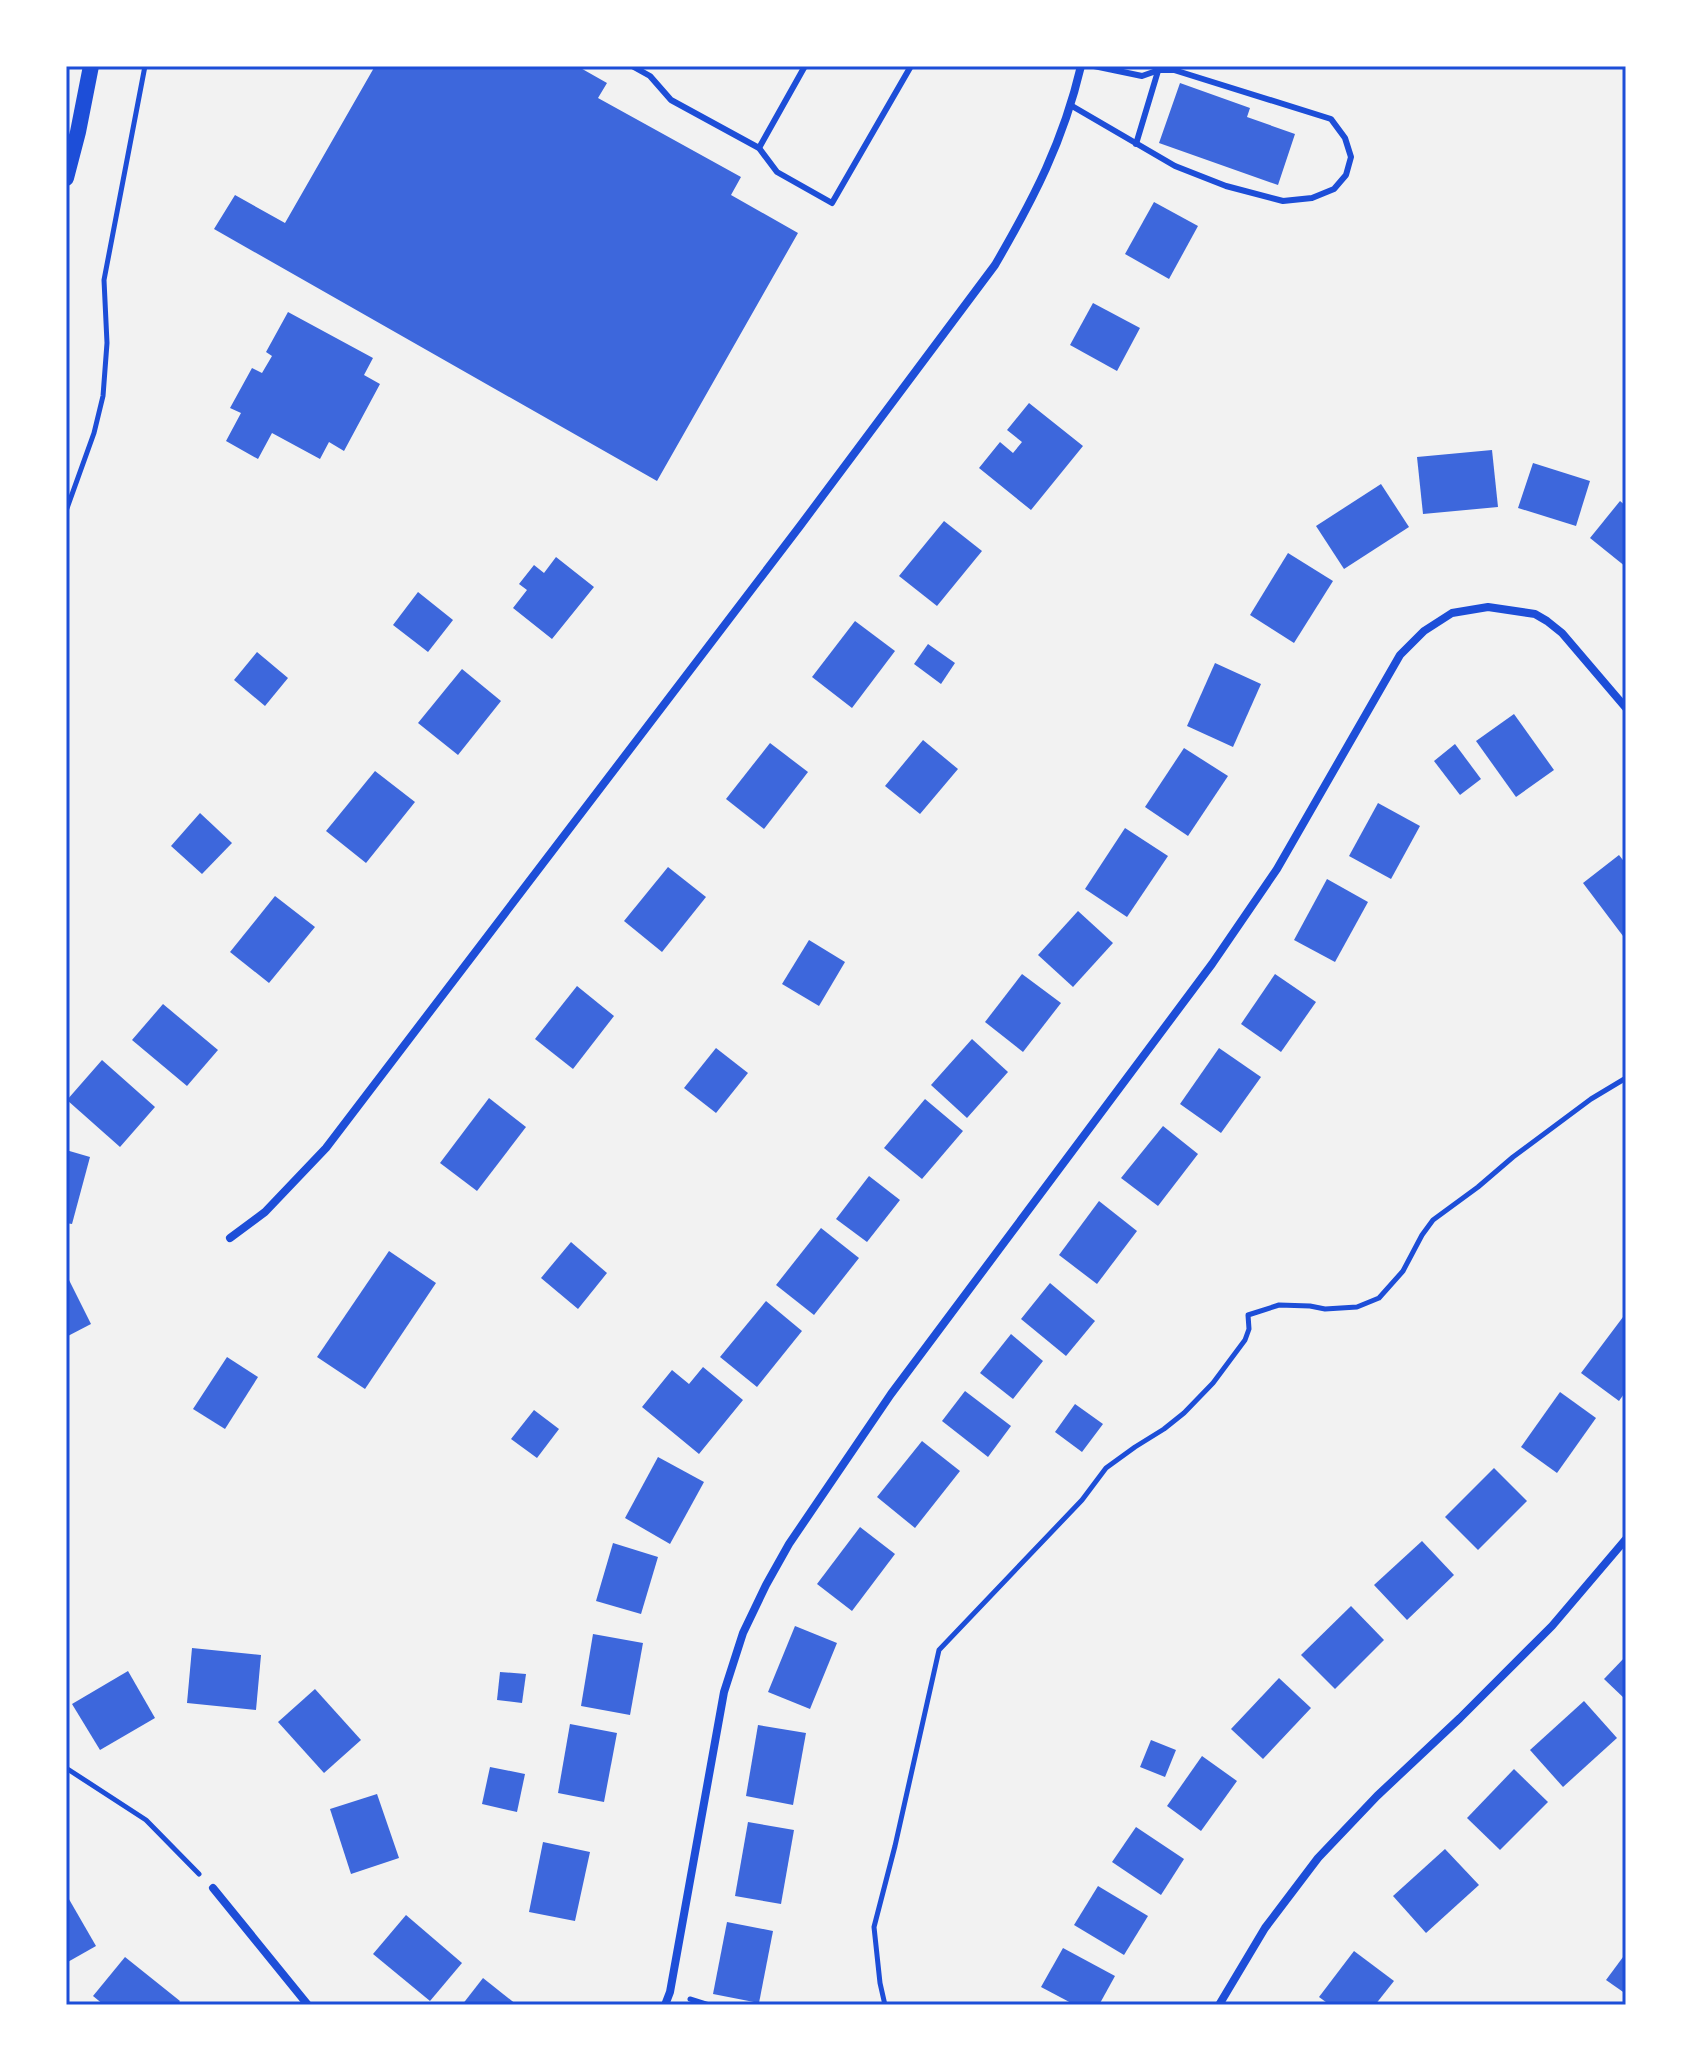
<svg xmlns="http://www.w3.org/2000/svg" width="1692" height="2071" font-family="Commissioner,sans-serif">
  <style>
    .building { fill: #3d67dc }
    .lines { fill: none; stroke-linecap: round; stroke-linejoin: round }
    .path { stroke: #1d4ed8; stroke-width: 5 }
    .service { stroke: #1d4ed8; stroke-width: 6 }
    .minor { stroke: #1d4ed8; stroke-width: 8 }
    .secondary { stroke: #1d4ed8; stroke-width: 16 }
    .neatline { fill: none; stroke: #1d4ed8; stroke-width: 3 }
  </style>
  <rect width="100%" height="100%" fill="#f2f2f2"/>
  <g class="building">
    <path d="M375,66H577L607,83L598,98L741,177L731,195L798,233L657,481L214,229L235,195L285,223Z"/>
    <path d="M1180,83L1250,108L1247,117L1295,134L1278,185L1159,143Z"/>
    <path d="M1154,202L1198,226L1169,279L1125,254Z"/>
    <path d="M1093,303L1140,328L1117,371L1070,345Z"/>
    <path d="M288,312L373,358L364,375L380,384L344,451L329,442L320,459L272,433L258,459L226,441L241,413L230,408L252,368L262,373L272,356L266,352Z"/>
    <path d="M1029,403L1083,446L1031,510L979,468L1000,442L1013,453L1022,442L1007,430Z"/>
    <path d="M1492,450L1498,507L1423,514L1417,457Z"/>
    <path d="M1533,463L1590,481L1576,526L1518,508Z"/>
    <path d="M1381,484L1409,527L1344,569L1316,526Z"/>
    <path d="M1620,501L1626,506V567L1590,538Z"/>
    <path d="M944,521L982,551L937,606L899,576Z"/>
    <path d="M1288,553L1333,581L1294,643L1250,615Z"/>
    <path d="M556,557L594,587L552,639L513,608L527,590L519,584L534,565L544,573Z"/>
    <path d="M418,592L453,620L428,652L393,625Z"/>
    <path d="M855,621L895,651L852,708L812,677Z"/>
    <path d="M928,644L955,663L941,684L914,664Z"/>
    <path d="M257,652L288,678L265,706L234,680Z"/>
    <path d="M1215,663L1261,684L1233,747L1187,726Z"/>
    <path d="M462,669L501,701L458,755L418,723Z"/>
    <path d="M1514,714L1554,770L1516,797L1476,741Z"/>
    <path d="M923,740L958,769L920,814L885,786Z"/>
    <path d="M770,743L808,772L764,829L726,799Z"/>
    <path d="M1455,744L1481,779L1460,795L1434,761Z"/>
    <path d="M1184,748L1228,776L1188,836L1145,807Z"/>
    <path d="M375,771L415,802L366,863L326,831Z"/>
    <path d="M1378,803L1420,826L1391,879L1349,856Z"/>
    <path d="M200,813L232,843L202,874L171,846Z"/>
    <path d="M1125,828L1168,856L1127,917L1085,889Z"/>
    <path d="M1619,855L1626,864V940L1583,883Z"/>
    <path d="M668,867L706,897L662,952L624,921Z"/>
    <path d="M1327,879L1368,902L1335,962L1294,940Z"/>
    <path d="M275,896L315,927L269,983L230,952Z"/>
    <path d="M1078,911L1113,943L1073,987L1038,955Z"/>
    <path d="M809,940L845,962L819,1006L782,984Z"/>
    <path d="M1022,974L1061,1003L1023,1052L985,1022Z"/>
    <path d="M1275,974L1316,1002L1281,1052L1241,1024Z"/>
    <path d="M577,986L614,1016L573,1069L535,1039Z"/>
    <path d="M163,1004L218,1050L187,1086L132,1040Z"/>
    <path d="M972,1039L1008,1072L967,1118L931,1085Z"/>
    <path d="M716,1048L748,1073L716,1113L684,1088Z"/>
    <path d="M1219,1048L1261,1077L1221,1133L1180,1104Z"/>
    <path d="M102,1060L155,1107L120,1147L67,1100Z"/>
    <path d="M489,1098L526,1127L477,1191L440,1163Z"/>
    <path d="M925,1099L963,1131L922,1179L884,1148Z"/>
    <path d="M1163,1126L1198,1154L1158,1206L1121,1178Z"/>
    <path d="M66,1150L90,1157L72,1224L66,1223Z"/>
    <path d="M869,1176L900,1200L867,1242L836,1219Z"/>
    <path d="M1099,1201L1137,1231L1097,1284L1059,1255Z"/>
    <path d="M821,1228L859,1258L814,1315L776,1285Z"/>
    <path d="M571,1242L607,1273L578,1309L541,1278Z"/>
    <path d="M389,1251L436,1283L365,1389L317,1357Z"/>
    <path d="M66,1274L91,1324L66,1337Z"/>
    <path d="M1050,1283L1095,1321L1066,1356L1021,1319Z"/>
    <path d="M766,1301L802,1331L757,1387L720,1357Z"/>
    <path d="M1626,1313V1391L1619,1401L1581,1373Z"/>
    <path d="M1011,1334L1043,1361L1013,1399L980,1373Z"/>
    <path d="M227,1357L258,1377L225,1429L193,1409Z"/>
    <path d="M703,1367L743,1400L699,1454L642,1407L672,1370L689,1384Z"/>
    <path d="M965,1391L1011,1426L988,1457L942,1421Z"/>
    <path d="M1560,1392L1596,1418L1557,1473L1521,1447Z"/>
    <path d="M1075,1404L1103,1424L1082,1452L1055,1432Z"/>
    <path d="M534,1410L559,1429L537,1458L511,1439Z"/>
    <path d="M922,1441L960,1471L915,1528L877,1497Z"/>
    <path d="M658,1457L704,1482L670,1544L625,1518Z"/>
    <path d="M1494,1468L1527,1501L1478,1550L1445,1517Z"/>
    <path d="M860,1527L895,1554L852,1611L817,1584Z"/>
    <path d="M1422,1541L1454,1575L1407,1620L1374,1585Z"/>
    <path d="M613,1543L658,1557L641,1614L596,1601Z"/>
    <path d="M1351,1606L1384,1640L1335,1689L1301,1655Z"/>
    <path d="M795,1626L837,1643L810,1709L768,1692Z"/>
    <path d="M593,1634L643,1643L630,1715L581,1706Z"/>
    <path d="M192,1648L261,1655L256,1710L187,1703Z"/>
    <path d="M1626,1656V1700L1604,1679Z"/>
    <path d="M128,1671L155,1718L100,1750L72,1704Z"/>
    <path d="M500,1672L526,1674L522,1703L497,1700Z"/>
    <path d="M1279,1678L1311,1708L1263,1759L1231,1729Z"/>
    <path d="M315,1689L361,1740L324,1773L278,1722Z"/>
    <path d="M1584,1701L1617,1738L1563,1787L1530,1750Z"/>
    <path d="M570,1724L617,1733L604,1802L558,1793Z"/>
    <path d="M758,1725L806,1733L793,1805L746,1796Z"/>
    <path d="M1151,1740L1176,1750L1165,1777L1140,1767Z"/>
    <path d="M1202,1756L1237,1781L1201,1831L1167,1806Z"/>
    <path d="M490,1767L525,1774L517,1812L482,1804Z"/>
    <path d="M1514,1769L1548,1802L1500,1850L1467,1818Z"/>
    <path d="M377,1794L399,1858L351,1874L330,1809Z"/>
    <path d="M748,1822L794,1830L781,1904L735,1896Z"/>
    <path d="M1136,1827L1184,1859L1161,1895L1112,1862Z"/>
    <path d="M543,1842L590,1852L575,1921L529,1912Z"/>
    <path d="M1445,1849L1479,1885L1426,1933L1393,1896Z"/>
    <path d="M1098,1886L1148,1916L1124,1955L1074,1925Z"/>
    <path d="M66,1894L96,1946L66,1963Z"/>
    <path d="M406,1915L462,1963L430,2001L373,1954Z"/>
    <path d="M727,1922L773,1931L759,2003L713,1994Z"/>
    <path d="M1063,1948L1115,1976L1099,2005H1075L1041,1987Z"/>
    <path d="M1354,1951L1394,1981L1375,2005H1330L1319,1997Z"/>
    <path d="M1626,1953V1994L1606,1980Z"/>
    <path d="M125,1957L180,2001L177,2005H104L93,1996Z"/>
    <path d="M483,1978L517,2005H462Z"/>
  </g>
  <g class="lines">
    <g class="path">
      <path d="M66,511L94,433L103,396L107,343L104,280L145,66"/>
      <path d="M66,1768L146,1820L199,1874"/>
      <path d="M690,1999L709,2005"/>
      <path d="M885,2005L880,1983L874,1927L895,1846L939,1650L1082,1500L1106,1468L1135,1447L1164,1429L1184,1413L1213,1383L1245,1340L1249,1329L1248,1315L1279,1305L1310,1306L1325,1309L1357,1307L1379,1298L1403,1271L1422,1235L1433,1220L1478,1187L1513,1157L1591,1099L1626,1078"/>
    </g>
    <g class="service">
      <path d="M632,66L650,76L671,100L759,148L777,172L832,203L911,66"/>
      <path d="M1072,106L1175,166L1226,186L1283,201L1312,198L1334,189L1346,175L1351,157L1345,138L1331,119L1174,70H1159L1142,76L1094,66"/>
      <path d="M1136,144L1158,71"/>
      <path d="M759,148L805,66"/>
    </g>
    <g class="minor">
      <path d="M230,1238L265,1212L326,1148L800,526L995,265C1034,198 1063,142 1081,66"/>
      <path d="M213,1888L308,2005"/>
      <path d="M665,2005L670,1992L724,1692L743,1633L766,1585L789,1544L891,1394L1212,964L1277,869L1400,655L1424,631L1452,613L1488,607L1535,614L1547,621L1562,633L1626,708"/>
      <path d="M1219,2005L1265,1928L1318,1858L1377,1796L1460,1718L1552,1626L1626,1539"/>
    </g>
    <path class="secondary" d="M66,178L78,132L91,66"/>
  </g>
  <rect width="1692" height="2071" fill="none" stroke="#ffffff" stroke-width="136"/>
  <rect x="68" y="68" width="1556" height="1935" class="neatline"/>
</svg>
